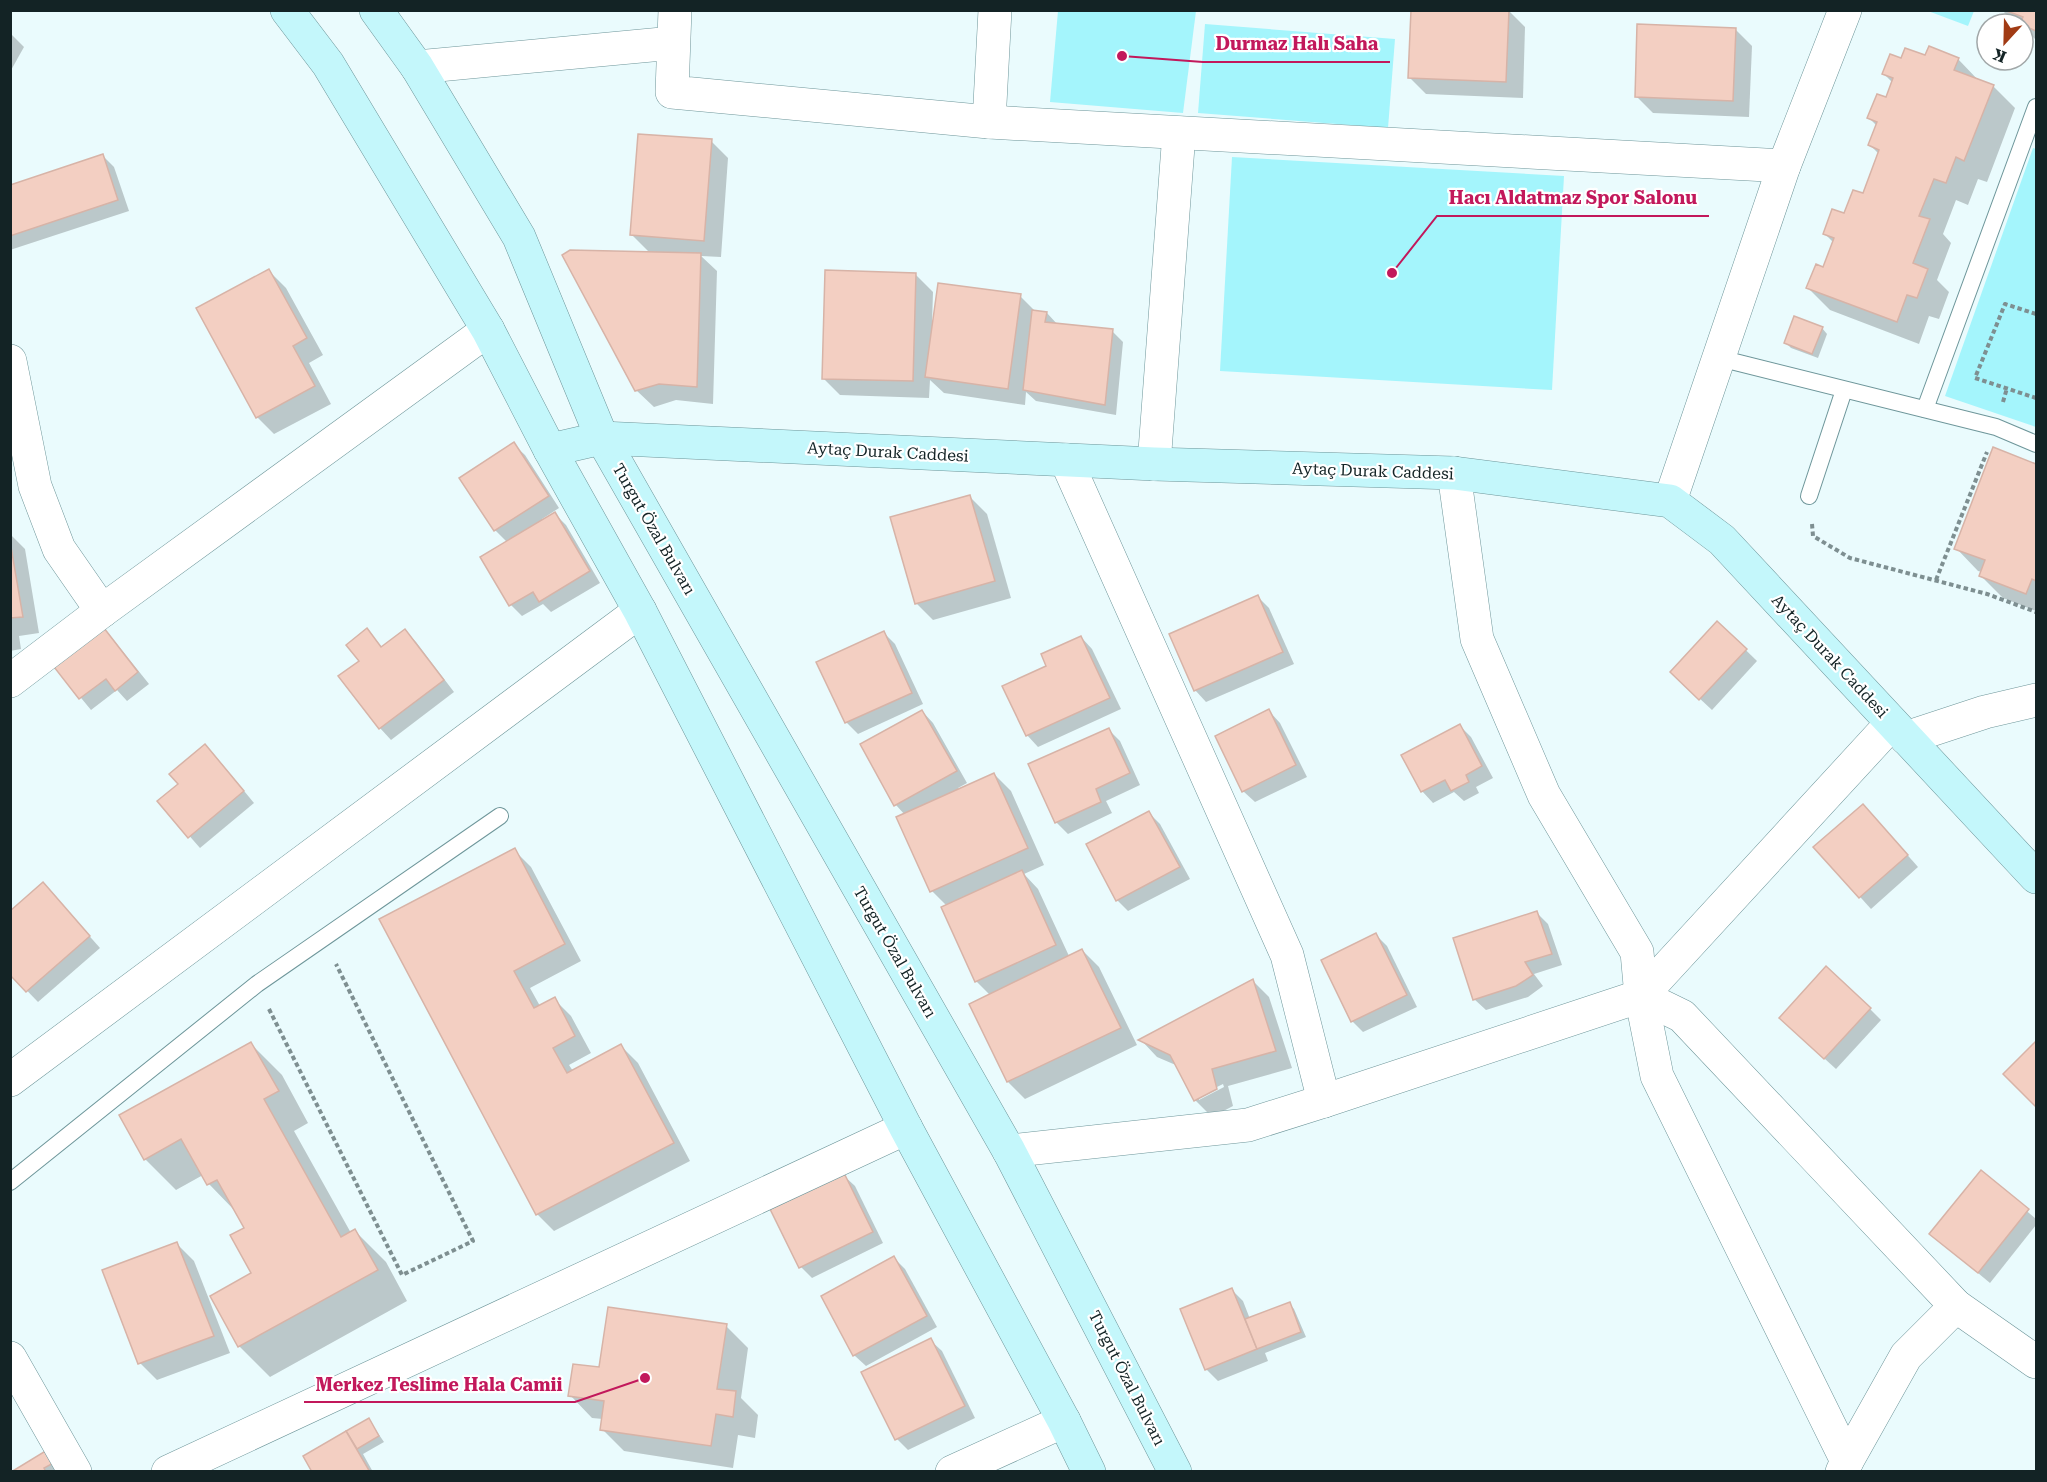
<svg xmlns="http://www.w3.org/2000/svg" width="2047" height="1482" font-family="'Roboto Serif',serif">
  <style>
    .green { fill: #a4f5fc }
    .shadow { fill: #0003; fill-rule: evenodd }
    .building { fill: #f3cfc2; stroke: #d7b3a7; stroke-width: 1.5 }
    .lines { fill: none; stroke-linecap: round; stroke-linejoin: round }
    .service-casing { stroke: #6e969a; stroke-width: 18 }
    .minor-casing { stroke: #6e969a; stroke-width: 34 }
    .secondary-casing { stroke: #6e969a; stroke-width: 34 }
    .path { stroke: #7e8f91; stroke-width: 4; stroke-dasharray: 4.5 3; stroke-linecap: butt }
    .service { stroke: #fff; stroke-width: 16 }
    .minor { stroke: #fff; stroke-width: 33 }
    .secondary { stroke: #c4f7fb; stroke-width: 33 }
    .labels { text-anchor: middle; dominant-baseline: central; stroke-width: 4.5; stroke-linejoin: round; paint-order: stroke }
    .street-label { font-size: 16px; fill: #132325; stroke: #fff }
    .leader { fill: none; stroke: #c2185b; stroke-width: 2 }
    .callout-dot { fill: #c2185b; stroke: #fff; stroke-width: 2 }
    .callout-label { font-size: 18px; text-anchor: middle; font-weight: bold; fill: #c2185b; stroke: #fff; stroke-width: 4.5; stroke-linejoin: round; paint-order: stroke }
  </style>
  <rect width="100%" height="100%" fill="#eafbfd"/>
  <g class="green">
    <path d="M1058,11H1196L1183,113L1050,102Z"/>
    <path d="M1928,11L1974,10V11L1968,26Z"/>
    <path d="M1205,24L1395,39L1388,128L1198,113Z"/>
    <path d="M2033,148L2036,149V427L1945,396Z"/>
    <path d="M1232,157L1564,176L1552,390L1220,371Z"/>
  </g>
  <g class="shadow">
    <path d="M1508,10L1525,27L1523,98L1426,94L1409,77Z"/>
    <path d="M2002,10H2036V40L2023,27V24H2016Z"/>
    <path d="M1735,29L1752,46L1749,117L1653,113L1636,96Z"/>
    <path d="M10,33L24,47L10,72Z"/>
    <path d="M1926,57L1958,59L1980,82L1993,86L2015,108L1987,182L1978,179L1968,205L1956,200L1943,234L1951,243L1937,280L1949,292L1939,319L1929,316L1919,344L1830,310L1808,288L1824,269L1834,243L1825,234L1864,195L1879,154L1870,145L1877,126L1869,118L1887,99L1893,83L1884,74L1902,60Z"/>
    <path d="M711,141L728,158L721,257L701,256L717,271L713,404L676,400L654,407L636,390L650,253L632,235Z"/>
    <path d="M103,156L114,167L129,211L10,250V187Z"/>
    <path d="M269,271L286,288L323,355L309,363L331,404L274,434L257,417Z"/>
    <path d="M916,275L933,292L932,324L1020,296L1036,312L1047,313L1058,325L1112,331L1123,342L1116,415L1036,401L1026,392L1025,405L944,393L930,380L929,398L840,395L823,378Z"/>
    <path d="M1822,328L1827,334L1818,358L1791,348L1786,343Z"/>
    <path d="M513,444L525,455L559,508L542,519L543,521L555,514L566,525L600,583L551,612L543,604L522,616L511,605L482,557L507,542L495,530Z"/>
    <path d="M1994,449L2036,466V611L2003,598L1981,576L1982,572L1978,571L1956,548Z"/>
    <path d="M970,497L987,514L1011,598L933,620L916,603Z"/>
    <path d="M10,534L25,549L39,633L19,636L21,649L10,651Z"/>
    <path d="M1258,597L1269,608L1294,664L1206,702L1195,690Z"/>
    <path d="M97,621L108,633L149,684L127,701L117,690L91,710L49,659Z"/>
    <path d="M1718,623L1757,661L1712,710L1683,683Z"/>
    <path d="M367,630L383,648L405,631L416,642L454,692L391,740L380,728L341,676L361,661Z"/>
    <path d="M883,632L895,644L923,704L858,734L847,723L818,663Z"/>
    <path d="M1081,637L1092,649L1121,709L1038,747L1027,735Z"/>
    <path d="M922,711L933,723L967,783L958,788L959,790L994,774L1011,791L1044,865L1024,874L1038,889L1069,956L1082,950L1099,967L1137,1045L1025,1099L1008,1082L971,1004L990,995L976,981L947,906L932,891L905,815L896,805Z"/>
    <path d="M1269,711L1280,723L1307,777L1255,802L1243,791Z"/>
    <path d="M1460,726L1471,737L1493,778L1476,787L1479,793L1464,801L1454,792L1433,803L1422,791Z"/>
    <path d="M1108,729L1120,741L1140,785L1106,801L1112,813L1068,834L1056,822L1030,765Z"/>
    <path d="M216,757L254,803L200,848L159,801Z"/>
    <path d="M1149,813L1160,824L1190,879L1128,911L1117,900Z"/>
    <path d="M1874,817L1918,867L1871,909L1816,848Z"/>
    <path d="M514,850L531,867L581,961L530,988L540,1006L554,999L571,1016L591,1053L569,1065L573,1071L621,1046L638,1063L690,1161L554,1231L537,1214L381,919Z"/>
    <path d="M54,896L100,948L38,1002L10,973Z"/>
    <path d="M1537,913L1548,924L1562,965L1534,974L1543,986L1528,997L1486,1010L1474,999Z"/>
    <path d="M1376,935L1387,946L1417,1007L1363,1032L1352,1021Z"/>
    <path d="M1253,981L1269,997L1292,1068L1228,1086L1233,1106L1212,1117L1195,1100L1178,1066L1157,1057L1141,1040ZM1223,1084L1224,1087L1199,1100V1096Z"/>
    <path d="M1870,1009L1881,1020L1836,1069L1792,1029Z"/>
    <path d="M2036,1043V1105L2005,1074Z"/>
    <path d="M251,1044L282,1075L308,1123L294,1131L351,1233L355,1231L386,1262L407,1301L270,1377L239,1346L253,1274L246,1228L237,1213L209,1184L203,1175L176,1190L145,1159Z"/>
    <path d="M1981,1172L2036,1219V1225L1990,1283L1931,1234Z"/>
    <path d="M843,1175L855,1186L883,1243L812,1278L801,1267Z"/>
    <path d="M177,1244L194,1261L230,1353L157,1380L140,1363Z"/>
    <path d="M894,1258L905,1269L937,1327L866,1366L854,1355Z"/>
    <path d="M1232,1290L1243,1301L1250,1319L1289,1303L1294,1309L1306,1337L1265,1353L1268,1361L1218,1381L1206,1369L1182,1310Z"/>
    <path d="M726,1326L748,1348L741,1398L758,1415L755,1438L738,1435L733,1468L624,1451L602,1429L603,1419L592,1418L570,1395L600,1369Z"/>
    <path d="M930,1340L942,1351L975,1418L908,1450L897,1439Z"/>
    <path d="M369,1420L384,1442L363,1454L373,1472H314L305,1457Z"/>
    <path d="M52,1449L72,1472H14Z"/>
  </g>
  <g class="building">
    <path d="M1411,10H1509L1506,82L1408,78Z"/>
    <path d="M2004,10H2036V31L2020,24L2023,17Z"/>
    <path d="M1637,24L1736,28L1733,101L1635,97Z"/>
    <path d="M1929,46L1959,58L1954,70L1994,85L1964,161L1956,157L1946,183L1934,179L1919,216L1930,219L1913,263L1928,269L1917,298L1907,295L1897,322L1806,288L1816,264L1823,267L1834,238L1823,234L1832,209L1844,213L1853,190L1863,193L1879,150L1868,145L1877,122L1867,118L1877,94L1886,97L1893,78L1882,74L1890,54L1901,58L1905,48L1925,55Z"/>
    <path d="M638,134L712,139L704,241L630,235Z"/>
    <path d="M103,154L118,200L10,236V185Z"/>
    <path d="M570,250L701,253L697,387L659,384L635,391L562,255Z"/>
    <path d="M269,269L307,338L293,346L315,386L256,418L196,308Z"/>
    <path d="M825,270L916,273L913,381L822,379Z"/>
    <path d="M938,283L1021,294L1008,389L925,377Z"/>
    <path d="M1032,310L1047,312L1045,322L1113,329L1105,405L1023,390Z"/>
    <path d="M1794,316L1823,327L1812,354L1784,343Z"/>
    <path d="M514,442L549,496L494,531L459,478Z"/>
    <path d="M1993,447L2036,464V581L2032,579L2026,594L1979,576L1985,560L1954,549Z"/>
    <path d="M970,495L995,581L915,604L890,517Z"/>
    <path d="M555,512L590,571L539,602L533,592L509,606L480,557Z"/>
    <path d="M10,541L23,617L10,618Z"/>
    <path d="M1258,595L1283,652L1194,691L1169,634Z"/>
    <path d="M97,619L138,672L115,691L106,679L79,699L47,658Z"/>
    <path d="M1717,621L1747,649L1699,700L1670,672Z"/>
    <path d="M367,628L381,647L405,629L444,680L379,729L338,676L359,661L346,645Z"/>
    <path d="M884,631L912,693L845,723L816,662Z"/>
    <path d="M1081,636L1110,698L1026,736L1002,686L1046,666L1041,654Z"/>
    <path d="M1269,709L1296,765L1242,792L1215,736Z"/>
    <path d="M922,710L957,771L894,806L860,744Z"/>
    <path d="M1460,724L1482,766L1466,775L1469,782L1451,791L1445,780L1421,792L1401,755Z"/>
    <path d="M1109,728L1130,773L1096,789L1101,802L1055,823L1028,764Z"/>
    <path d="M205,744L244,791L188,838L157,801L178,784L169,774Z"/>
    <path d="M994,773L1028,848L930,892L896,817Z"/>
    <path d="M1863,804L1908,855L1859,898L1813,847Z"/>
    <path d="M1149,811L1180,867L1116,901L1086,844Z"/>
    <path d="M515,848L565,944L514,971L534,1008L555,997L575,1036L553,1048L567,1073L621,1044L674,1143L536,1215L379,919Z"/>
    <path d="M1022,870L1056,945L975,982L941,907Z"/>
    <path d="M43,882L90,936L26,992L10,975V911Z"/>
    <path d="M1537,911L1552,954L1525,962L1533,975L1516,986L1473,1000L1453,938Z"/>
    <path d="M1376,933L1407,995L1351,1022L1321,960Z"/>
    <path d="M1082,949L1121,1028L1007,1082L969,1004Z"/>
    <path d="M1826,966L1871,1008L1824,1059L1779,1018Z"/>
    <path d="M1253,979L1276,1051L1212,1069L1217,1089L1194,1101L1170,1055L1138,1040Z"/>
    <path d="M2036,1041V1107L2003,1074Z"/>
    <path d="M251,1042L279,1091L264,1099L341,1237L355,1229L378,1270L238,1347L210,1296L251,1273L230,1235L244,1228L217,1180L207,1185L181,1139L144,1160L119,1115Z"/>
    <path d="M1981,1170L2029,1209L1978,1273L1929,1234Z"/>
    <path d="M844,1173L873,1232L799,1268L770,1209Z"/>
    <path d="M177,1242L214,1336L138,1364L102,1270Z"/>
    <path d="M894,1256L927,1316L853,1356L821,1296Z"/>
    <path d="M1232,1288L1257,1349L1205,1370L1180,1309Z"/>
    <path d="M1290,1302L1301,1332L1257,1349L1245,1319Z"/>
    <path d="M608,1307L727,1324L717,1389L736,1391L733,1417L716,1414L711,1446L600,1430L604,1401L568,1396L573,1364L599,1367Z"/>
    <path d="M931,1338L965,1406L895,1440L861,1372Z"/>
    <path d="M369,1418L379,1436L357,1449L346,1431Z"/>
    <path d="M346,1431L370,1472H312L303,1456Z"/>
    <path d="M52,1447L59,1460L44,1468L46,1472H11Z"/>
  </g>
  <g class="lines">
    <defs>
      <g id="service">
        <path d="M1719,358L1996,427L2036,444"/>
        <path d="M1925,409L2036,107"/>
        <path d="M1809,496L1844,390"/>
        <path d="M10,1182L257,984L500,816"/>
      </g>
      <g id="minor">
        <path d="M675,10L672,92L989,122L1784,166"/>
        <path d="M417,67L673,43"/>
        <path d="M989,122L995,10"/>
        <path d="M10,361L35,486L59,549L102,611"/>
        <path d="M1154,464L1179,133"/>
        <path d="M1454,473L1477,639L1544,795L1637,952L1641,996L1657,1076L1847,1461L1842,1472"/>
        <path d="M1670,501L1784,166L1845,10"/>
        <path d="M10,681L102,611L488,330"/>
        <path d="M1906,738L1985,712L2036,700"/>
        <path d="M1641,996L1682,1016L1956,1306L2036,1362"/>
        <path d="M10,1080L640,611"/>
        <path d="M1324,1101L1641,996L1892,723"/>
        <path d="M1009,1151L1248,1125L1324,1101L1287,955L1066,460"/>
        <path d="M10,1358L75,1472"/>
        <path d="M1847,1461L1906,1356L1956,1306"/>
        <path d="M168,1472L906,1128"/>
        <path d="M952,1472L1064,1421"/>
      </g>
      <g id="secondary">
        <path d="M287,10L328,64L488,330L550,450L640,611L906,1128L1064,1421L1089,1472"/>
        <path d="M376,10L417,67L519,237L602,438L1009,1151L1175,1472"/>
        <path d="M550,450L602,438L1154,464L1454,473L1670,501L1722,540L2036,877"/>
      </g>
    </defs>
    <use href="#service" class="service-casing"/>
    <use href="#minor" class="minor-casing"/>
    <use href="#secondary" class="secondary-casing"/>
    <g class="path">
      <path d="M2036,314L2005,304L1975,378L2036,398"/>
      <path d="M2003,402L2007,388"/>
      <path d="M1812,524L1813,536L1850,558L1987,594L2036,612"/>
      <path d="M1936,580L1987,452"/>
      <path d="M269,1009L402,1275L473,1241L336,964"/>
    </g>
    <use href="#service" class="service"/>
    <use href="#minor" class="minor"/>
    <use href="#secondary" class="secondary"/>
  </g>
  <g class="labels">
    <g class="street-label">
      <text transform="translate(888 452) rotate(3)">Aytaç Durak Caddesi</text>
      <text transform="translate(1373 471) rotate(2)">Aytaç Durak Caddesi</text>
      <text transform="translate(654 529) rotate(60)">Turgut Özal Bulvarı</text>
      <text transform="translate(1830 656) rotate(47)">Aytaç Durak Caddesi</text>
      <text transform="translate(895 952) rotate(60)">Turgut Özal Bulvarı</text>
      <text transform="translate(1127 1378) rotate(63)">Turgut Özal Bulvarı</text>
    </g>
  </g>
  <path class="leader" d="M1122 56L1203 62H1390M1392 273L1437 216H1709M645 1378L575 1402H304"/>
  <g class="callout-dot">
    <circle cx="1122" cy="56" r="6"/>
    <circle cx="1392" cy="273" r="6"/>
    <circle cx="645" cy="1378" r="6"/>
  </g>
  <g class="callout-label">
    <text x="1297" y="50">Durmaz Halı Saha</text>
    <text x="1573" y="204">Hacı Aldatmaz Spor Salonu</text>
    <text x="439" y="1391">Merkez Teslime Hala Camii</text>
  </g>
  <rect width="2047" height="1482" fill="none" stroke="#132325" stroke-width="24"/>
  <g transform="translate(2005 42) rotate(202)"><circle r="28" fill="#ffffff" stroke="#a1a7a8" stroke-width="1.5"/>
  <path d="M0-4.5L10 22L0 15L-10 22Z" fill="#a13b14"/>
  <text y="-9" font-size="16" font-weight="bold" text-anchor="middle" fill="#132325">K</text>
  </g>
</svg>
